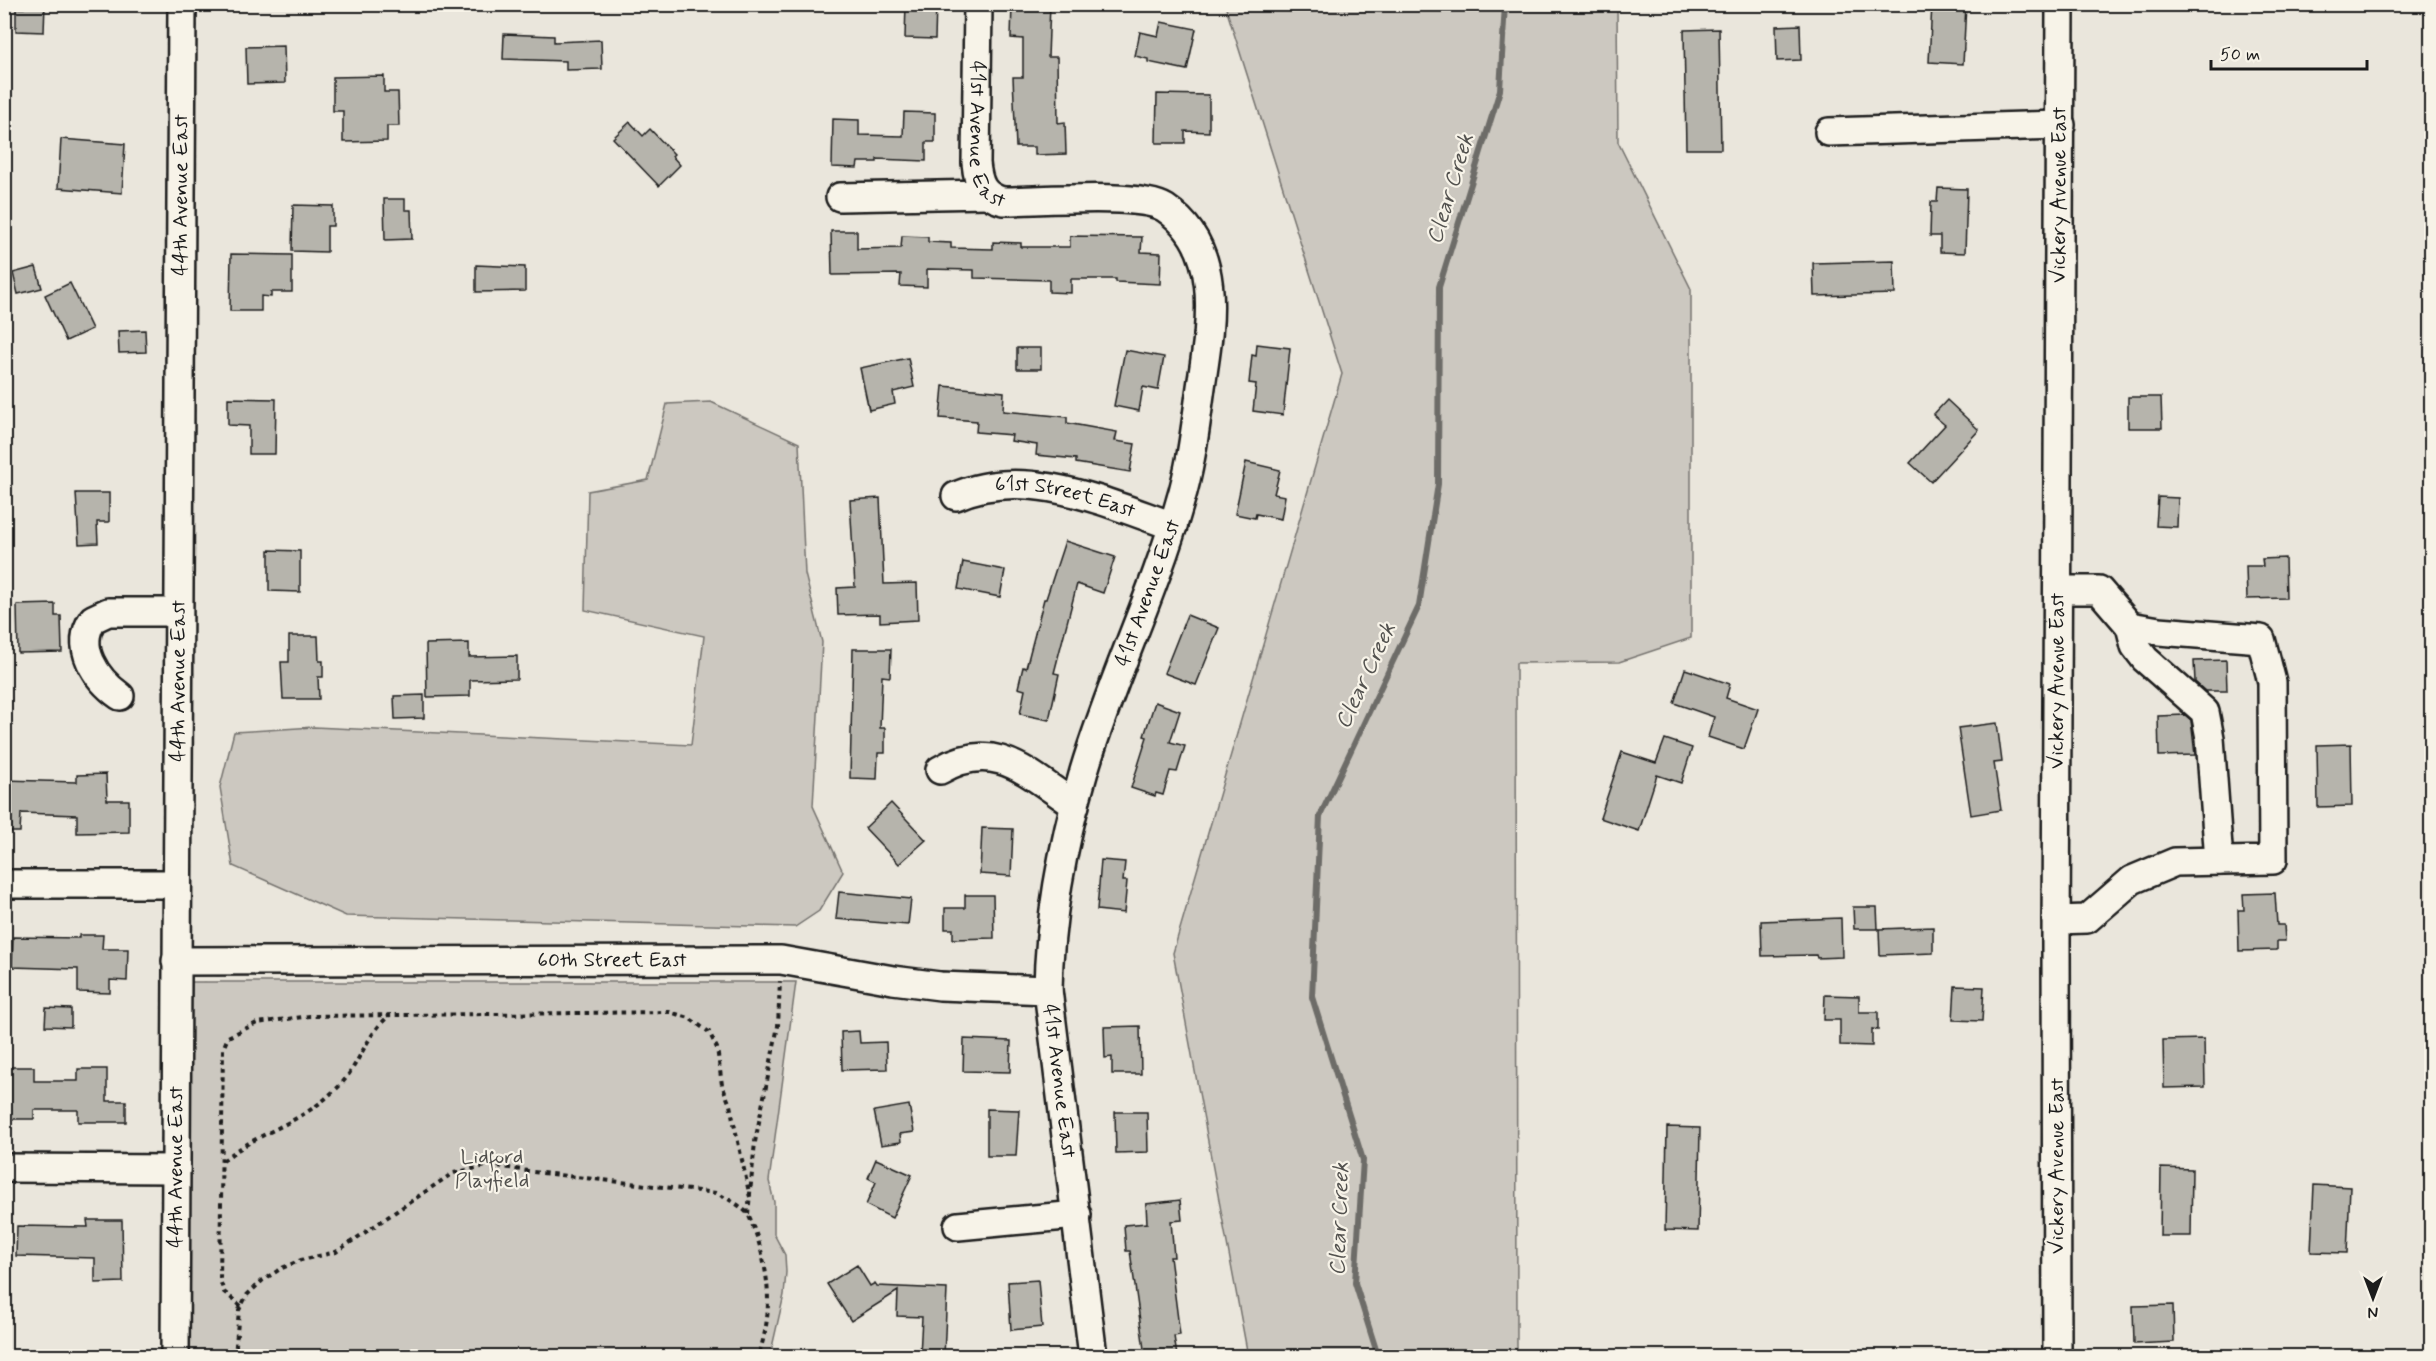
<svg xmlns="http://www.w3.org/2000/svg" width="2436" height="1361" font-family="Mynerve,sans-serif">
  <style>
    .green { fill: #ccc8c0; stroke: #74726e; stroke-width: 1.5 }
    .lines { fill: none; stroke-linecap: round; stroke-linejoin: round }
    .stream { stroke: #6d6c68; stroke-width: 6 }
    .building { fill: #b6b4ac; stroke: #1c1c1c; stroke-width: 1.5 }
    .minor-casing { stroke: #1c1c1c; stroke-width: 32 }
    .path { stroke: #1c1c1c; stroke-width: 4; stroke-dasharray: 4.5 4.5; stroke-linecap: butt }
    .minor { stroke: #f7f3e8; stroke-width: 27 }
    .labels { text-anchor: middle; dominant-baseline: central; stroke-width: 4.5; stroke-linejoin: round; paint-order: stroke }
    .street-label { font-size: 21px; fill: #1c1c1c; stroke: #f7f3e8 }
    .park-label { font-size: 21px; fill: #51504d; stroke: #f7f3e8 }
    .water-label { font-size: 22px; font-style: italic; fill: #52514e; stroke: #f7f3e8 }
  </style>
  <rect width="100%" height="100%" fill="#eae6dc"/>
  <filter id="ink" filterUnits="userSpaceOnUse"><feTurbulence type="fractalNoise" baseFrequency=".0167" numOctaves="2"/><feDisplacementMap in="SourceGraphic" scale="12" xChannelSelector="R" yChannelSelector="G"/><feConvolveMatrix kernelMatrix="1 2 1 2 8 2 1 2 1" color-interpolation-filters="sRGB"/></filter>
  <g filter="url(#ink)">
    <g class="green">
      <path d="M1225,5H1617L1618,142L1691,289V638L1619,662L1516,663L1517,1356H1248L1173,953L1342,374Z"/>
      <path d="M711,402L799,443L805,574L822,642L813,806L843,872L819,911L795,927L346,916L233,866L220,787L234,732L314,727L691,745L704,636L585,610L588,491L648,480L667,404Z"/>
      <path d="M189,982H796L769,1181L774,1202V1234L785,1255L786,1272L784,1295L770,1356H188Z"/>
    </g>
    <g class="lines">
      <path class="stream" d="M1378,1356L1355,1283L1363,1160L1312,997L1320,816L1419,606L1438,484L1439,287L1500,90L1505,4"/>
    </g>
    <g class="building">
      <path d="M24,4H45L44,32L16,31V8H24Z"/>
      <path d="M906,4H936L935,39L905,38Z"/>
      <path d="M1012,4H1050L1048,57H1057L1058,123L1065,122L1066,154L1035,155V147H1016L1013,77H1023V39L1011,38Z"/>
      <path d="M1932,4H1966L1963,64L1929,62Z"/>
      <path d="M1161,22L1196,29L1187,70L1148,62V59L1135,56L1140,32L1158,36Z"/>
      <path d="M1800,25L1801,60L1777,61L1776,26Z"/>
      <path d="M1719,29L1721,149H1686L1684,30Z"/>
      <path d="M504,34L554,36V42L601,40L602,69L566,70V61L503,59Z"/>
      <path d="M284,46L285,83L247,84L246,47Z"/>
      <path d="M384,76V92H398L399,126H387V141L343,142V111H333V77Z"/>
      <path d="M1157,94L1209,95V132L1185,131V143H1156Z"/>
      <path d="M904,112L935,113V142H926V161L877,159V162H858L857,168L832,167L833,119L859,120V135L903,136Z"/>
      <path d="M630,122L643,136L650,129L674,154L672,156L680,165L659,186L613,138Z"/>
      <path d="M61,139L125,144L122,193L58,188Z"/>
      <path d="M1938,188L1967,189L1965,253L1940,252V236H1930L1931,202H1937Z"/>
      <path d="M384,199H405V210H411L412,239L385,240Z"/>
      <path d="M293,205L333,206V226H327V252L292,251Z"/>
      <path d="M831,231H857V249L901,248L902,236L928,237V242L951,243V248L993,249V242L1021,243V247H1070V236L1142,237L1141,252L1161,253L1160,284L1116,282V279H1071V293L1049,292V280L974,278V270L927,269V287L900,286L901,274L832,275Z"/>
      <path d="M231,254L292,255V292H271V297L261,296V311H230Z"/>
      <path d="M1894,261L1895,294L1814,296L1813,263Z"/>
      <path d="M476,265L525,267V291L476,292Z"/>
      <path d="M36,267L42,288L18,294L13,273Z"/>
      <path d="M70,283L92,329L66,341L45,295Z"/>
      <path d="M145,330L146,352L119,353L118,331Z"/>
      <path d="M1257,344L1290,348L1283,415L1253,411L1256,384L1249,383L1252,355L1256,356Z"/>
      <rect x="1017" y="348" width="24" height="21"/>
      <path d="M1125,350L1164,357L1158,390L1143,387L1139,411L1114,406Z"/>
      <path d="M908,358L914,387L893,392L895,404L869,410L860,368Z"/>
      <path d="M943,386L1004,392L1003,411L1067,417V423L1117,432L1115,441L1135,444L1130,472L1076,463V459L1036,455L1037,445L1011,441L1012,435L976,432L977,421L940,418Z"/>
      <path d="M2128,397H2161L2162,428H2128Z"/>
      <path d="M228,398L276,399L275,454H249V426L228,425Z"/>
      <path d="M1947,400L1979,430L1931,482L1910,463L1945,425L1933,415Z"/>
      <path d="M1246,462L1280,470L1274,494L1285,496L1281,519L1256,514L1255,518L1235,514Z"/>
      <path d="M76,493H109V522H97L98,543L79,544Z"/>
      <path d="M2158,497L2178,498L2177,527L2156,526Z"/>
      <path d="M880,498L884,584L917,583L918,620L880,622V614L838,615L837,588L855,587L850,500Z"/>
      <path d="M1065,541L1115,557L1103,593L1077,584L1054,673L1059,674L1049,720L1020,714L1025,690L1018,688L1023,667L1026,668L1044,599H1046Z"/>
      <path d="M269,550L300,551V592L269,591Z"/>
      <path d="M2285,558L2286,598L2247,599L2246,566H2263L2262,559Z"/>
      <path d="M963,562L1005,570L1000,597L958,589Z"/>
      <path d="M55,604V616H61L62,652L18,653L17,605Z"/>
      <path d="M1187,615L1219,628L1196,685L1164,673Z"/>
      <path d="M289,636H318L319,661H323V677H318L319,699H283L281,662H289Z"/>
      <path d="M469,643V657L517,656V679L470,680V696L427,697L426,644Z"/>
      <path d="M853,649H891L890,677L882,676L880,728H885V753H878L877,779L850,778Z"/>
      <path d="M2226,660L2227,691H2205L2195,682L2194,661Z"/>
      <path d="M1685,669L1730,684L1726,698L1758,709L1744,749L1708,737L1714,717L1674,703Z"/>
      <path d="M424,695V718L395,719L394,696Z"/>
      <path d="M1155,702L1180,711L1170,742L1185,746L1177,772L1170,771L1163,795L1156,793L1155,796L1131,788L1147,737L1144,736Z"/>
      <path d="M2185,715L2191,720L2195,755L2159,756L2158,716Z"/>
      <path d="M1997,723L2002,762L1994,763L2001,810L1971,815L1958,728Z"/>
      <path d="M1665,739L1692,748L1681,783L1657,775L1639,831L1600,818L1622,752L1656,763Z"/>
      <path d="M2351,744L2352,806L2318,807L2317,745Z"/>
      <path d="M106,774L107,800H129V832L77,833V815L21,813L20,832H4V780L77,782V775Z"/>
      <path d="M891,803L926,840L899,864L865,828Z"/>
      <path d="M982,828L1013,829L1011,876L980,874Z"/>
      <path d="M1101,860L1125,862L1123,881H1127L1124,913L1097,910Z"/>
      <path d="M839,892L911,899L908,925L836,919Z"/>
      <path d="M2275,893L2277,925H2284L2285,941H2277V950L2239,951L2238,910H2244L2243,894Z"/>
      <path d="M965,895H993L994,938L953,939V929H945V908H965Z"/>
      <path d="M1853,907H1877L1878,929H1854Z"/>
      <path d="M1841,918L1842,957L1817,958L1816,955L1762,956L1761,921Z"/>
      <path d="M1933,927V953L1880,955L1879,929Z"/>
      <path d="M79,935H103L102,949H128L127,981L110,980V993L78,992V969L12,967L13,937L79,938Z"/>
      <path d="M1955,986L1984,987L1982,1021L1953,1020Z"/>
      <path d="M1825,995L1859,996V1012H1878V1030L1872,1029V1046L1840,1045V1020H1824Z"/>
      <path d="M46,1008L71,1009V1027L45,1026Z"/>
      <path d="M1140,1026L1141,1074H1112V1057L1105,1058L1104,1027Z"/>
      <path d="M859,1031L860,1043L886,1042L887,1069L842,1070L841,1032Z"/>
      <path d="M964,1039L1011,1041L1010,1072L963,1071Z"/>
      <path d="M2204,1039L2205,1087L2164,1088L2163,1040Z"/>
      <path d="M7,1067H34V1081H78V1069H107V1101H126V1122H78V1110H34V1119H4Z"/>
      <path d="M909,1105L914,1132L900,1134L901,1142L881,1145L874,1111Z"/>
      <path d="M987,1109L1019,1110L1016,1156H987Z"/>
      <path d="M1115,1112H1147L1148,1152L1116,1153Z"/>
      <path d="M1667,1127L1700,1128L1698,1231L1665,1230Z"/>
      <path d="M876,1159L912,1175L892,1218L866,1205L876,1182L868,1178Z"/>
      <path d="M2161,1168L2192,1169L2191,1236H2160Z"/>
      <path d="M2314,1185L2350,1187L2347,1253L2311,1252Z"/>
      <path d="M1180,1200L1182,1220L1171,1221L1174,1257H1170L1180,1335L1174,1336L1177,1356H1145L1130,1251H1126L1124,1225L1147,1223L1146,1204Z"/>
      <path d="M87,1220H122L123,1282L95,1283V1258L16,1256L17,1226L88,1227Z"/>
      <path d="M857,1265L870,1286L875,1283L877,1286L947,1289L944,1356H920L922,1317L897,1316L898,1291L851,1321L827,1284Z"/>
      <path d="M1038,1280L1042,1327L1011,1330L1008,1282Z"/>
      <path d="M2173,1305L2174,1342L2134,1344L2133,1306Z"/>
    </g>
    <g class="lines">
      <defs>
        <g id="minor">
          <path id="s1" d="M978,4L976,163C978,184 983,196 1003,201C1037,201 1141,192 1165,208C1223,247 1211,321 1202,380C1196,421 1192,463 1180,502C1154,594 1111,680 1084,771C1063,843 1049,916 1048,990L1093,1356"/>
          <path d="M1829,132L2061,125"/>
          <path d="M840,197L986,194"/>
          <path id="s2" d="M956,496C1026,465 1106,503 1173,526"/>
          <path d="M2130,626L2135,646L2145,659L2205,712L2210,738L2219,861"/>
          <path d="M120,696C96,679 74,647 93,619L108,612H178"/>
          <path d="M940,770C996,737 1029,775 1075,805"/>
          <path d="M4,884H176"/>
          <path d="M2056,920L2087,919L2132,880L2175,862L2273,860L2272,682L2261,639L2159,631L2130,626L2099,590H2058"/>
          <path id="s3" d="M176,961L781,960L893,980L940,986L1048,990"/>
          <path d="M4,1168L176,1169"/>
          <path d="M958,1226L1077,1215"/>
          <path id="s4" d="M175,1356L182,4"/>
          <path id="s5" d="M2057,1356L2056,943L2060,4"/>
        </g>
      </defs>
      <use href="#minor" class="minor-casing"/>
      <g class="path">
        <path d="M223,1161C253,1135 294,1125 325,1099C330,1094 337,1089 342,1083C360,1062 367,1034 389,1016"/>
        <path d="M748,1214L755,1142L778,1026L780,981"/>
        <path d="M241,1306L224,1292L220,1280L223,1049L228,1037L257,1023L310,1016L670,1012L689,1018L709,1032L717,1048L722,1085L730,1105L750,1197"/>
        <path d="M235,1356L239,1310L247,1295L263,1280L282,1268L301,1260L336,1252L453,1173L491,1165L533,1172L716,1193C726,1198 739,1204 747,1213C751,1218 753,1228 756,1234C770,1275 773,1316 758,1356"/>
      </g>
      <use href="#minor" class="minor"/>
    </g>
  </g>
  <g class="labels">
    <g class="street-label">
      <text stroke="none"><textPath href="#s1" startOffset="134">41st Avenue East</textPath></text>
      <text stroke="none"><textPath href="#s4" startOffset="1161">44th Avenue East</textPath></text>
      <text stroke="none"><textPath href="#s5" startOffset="1161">Vickery Avenue East</textPath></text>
      <text stroke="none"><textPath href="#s2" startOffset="112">61st Street East</textPath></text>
      <text transform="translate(1148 593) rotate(-70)">41st Avenue East</text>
      <text stroke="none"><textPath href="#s4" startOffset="675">44th Avenue East</textPath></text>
      <text stroke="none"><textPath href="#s5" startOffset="675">Vickery Avenue East</textPath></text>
      <text stroke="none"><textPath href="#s3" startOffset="436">60th Street East</textPath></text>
      <text stroke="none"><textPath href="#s1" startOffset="1284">41st Avenue East</textPath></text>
      <text stroke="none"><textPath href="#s4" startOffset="189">44th Avenue East</textPath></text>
      <text transform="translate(2057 1166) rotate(-90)">Vickery Avenue East</text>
    </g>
    <g class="park-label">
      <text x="492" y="1157">Lidford<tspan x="492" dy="24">Playfield</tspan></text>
    </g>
    <g class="water-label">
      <text transform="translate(1451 189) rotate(-73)">Clear Creek</text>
      <text transform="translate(1366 676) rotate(-65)">Clear Creek</text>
      <text transform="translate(1340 1219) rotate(-88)">Clear Creek</text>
    </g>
  </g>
  <rect width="2436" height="1361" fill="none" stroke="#f7f3e8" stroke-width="24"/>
  <rect x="12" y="12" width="2412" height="1337" fill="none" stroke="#1c1c1c" stroke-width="2" filter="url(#ink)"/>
  <g transform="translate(2373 1298) rotate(180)" stroke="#f7f3e8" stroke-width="4.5" paint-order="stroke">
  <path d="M0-4.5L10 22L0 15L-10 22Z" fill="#1c1c1c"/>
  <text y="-9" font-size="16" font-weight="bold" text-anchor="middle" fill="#1c1c1c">N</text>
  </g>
  <path d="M2211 60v9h156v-9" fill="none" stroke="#1c1c1c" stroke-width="3"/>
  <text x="2220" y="60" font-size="18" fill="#1c1c1c" stroke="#f7f3e8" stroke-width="4.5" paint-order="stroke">50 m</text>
</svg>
